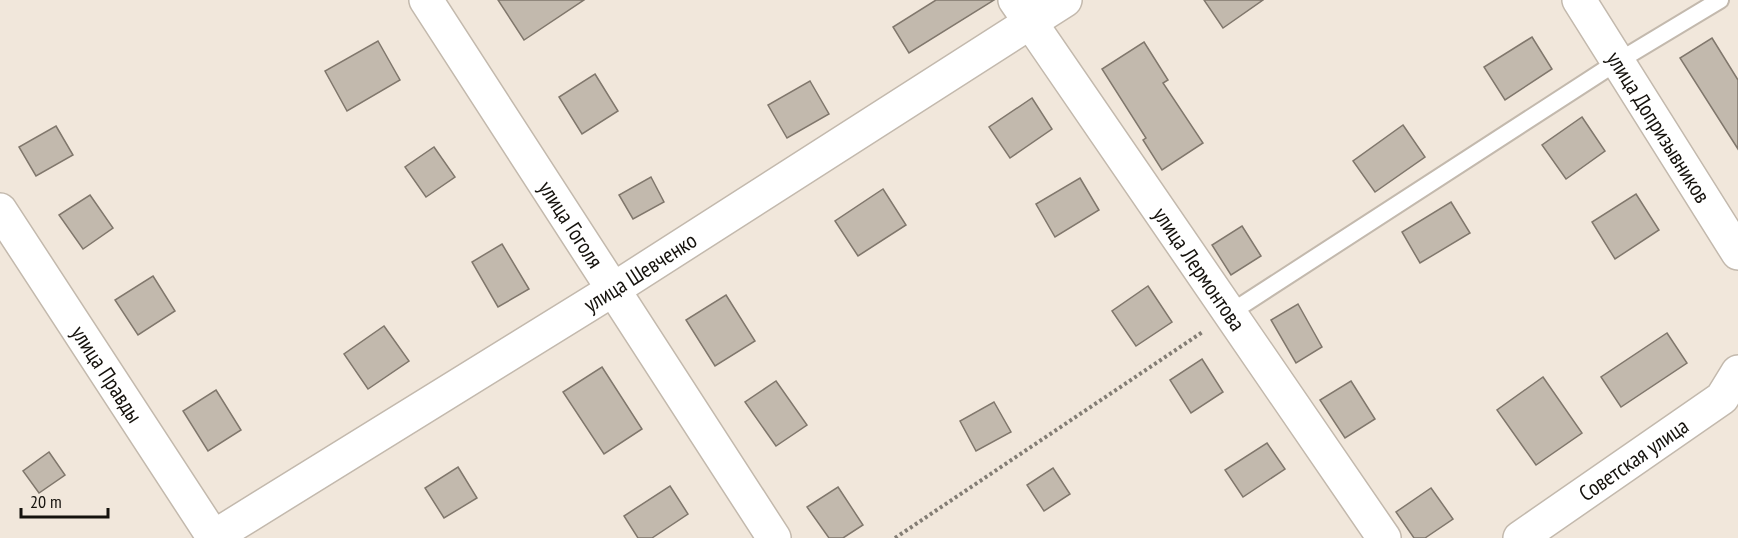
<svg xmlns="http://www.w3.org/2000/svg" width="1738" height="538" font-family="'PT Sans Narrow',sans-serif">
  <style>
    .building { fill: #c2b9ad; stroke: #80776c; stroke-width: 1.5 }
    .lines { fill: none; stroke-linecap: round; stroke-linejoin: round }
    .lane-casing { stroke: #c3b9ad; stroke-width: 20 }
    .street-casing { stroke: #c3b9ad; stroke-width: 36 }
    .secondary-casing { stroke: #c3b9ad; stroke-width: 36 }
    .path { stroke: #837d74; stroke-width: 4; stroke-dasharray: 3 3; stroke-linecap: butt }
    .lane { stroke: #fff; stroke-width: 16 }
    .street { stroke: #fff; stroke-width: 33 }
    .secondary { stroke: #fff; stroke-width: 33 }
    .labels { text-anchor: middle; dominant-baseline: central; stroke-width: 4.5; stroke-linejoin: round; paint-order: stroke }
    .street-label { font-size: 22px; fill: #15120d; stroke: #f1e7db }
  </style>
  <rect width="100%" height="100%" fill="#f1e7db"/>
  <g class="building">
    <path d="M498,0H584L524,40Z"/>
    <path d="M936,0H994L909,53L893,27Z"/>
    <path d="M1204,0H1263L1223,28Z"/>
    <path d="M1532,37L1552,69L1505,100L1484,67Z"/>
    <path d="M1712,38L1738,80V149L1680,58Z"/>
    <path d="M378,41L400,80L347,111L325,71Z"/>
    <path d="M1144,42L1168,80L1163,83L1203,143L1162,170L1143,140L1146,138L1102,69Z"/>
    <path d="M595,74L618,111L582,134L559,97Z"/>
    <path d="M810,81L829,114L787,138L768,105Z"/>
    <path d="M1032,98L1052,129L1010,158L989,127Z"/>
    <path d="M1582,117L1605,151L1566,179L1542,145Z"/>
    <path d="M1403,125L1425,157L1375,192L1353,161Z"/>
    <path d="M56,126L73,155L36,176L19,147Z"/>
    <path d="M434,147L455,177L426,197L405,167Z"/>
    <path d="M651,177L664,202L633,219L619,195Z"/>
    <path d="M1080,178L1099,210L1055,237L1036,204Z"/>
    <path d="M883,189L906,225L858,256L835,221Z"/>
    <path d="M1636,194L1659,230L1615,259L1592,222Z"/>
    <path d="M90,195L113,228L83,249L59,215Z"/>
    <path d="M1451,202L1470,233L1420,263L1402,232Z"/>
    <path d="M1242,226L1261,256L1231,275L1212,245Z"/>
    <path d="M502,244L529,289L498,307L472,262Z"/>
    <path d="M153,276L175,311L138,335L115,300Z"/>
    <path d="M1148,286L1172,322L1136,346L1112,311Z"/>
    <path d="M726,295L755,341L715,366L686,320Z"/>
    <path d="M1298,304L1322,347L1296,363L1271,320Z"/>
    <path d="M384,326L409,361L368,389L344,354Z"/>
    <path d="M1667,333L1687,363L1621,407L1601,377Z"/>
    <path d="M1202,359L1223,392L1191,413L1170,380Z"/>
    <path d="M602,367L642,429L604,454L563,392Z"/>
    <path d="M1543,377L1582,433L1536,465L1497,410Z"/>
    <path d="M776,381L807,425L776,446L745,402Z"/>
    <path d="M1351,381L1375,419L1345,438L1320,400Z"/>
    <path d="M216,390L241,430L208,451L183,411Z"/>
    <path d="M994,402L1011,432L976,451L960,421Z"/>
    <path d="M1267,443L1285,469L1243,497L1225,470Z"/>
    <path d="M49,452L65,475L39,493L23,471Z"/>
    <path d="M458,467L477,498L444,518L425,488Z"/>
    <path d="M1053,468L1070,494L1044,511L1027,485Z"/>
    <path d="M670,486L688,514L652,538H638L624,516Z"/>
    <path d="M838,487L863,525L843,538H829L807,507Z"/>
    <path d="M1431,488L1453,519L1425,538H1414L1396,512Z"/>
  </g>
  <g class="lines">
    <defs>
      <path id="lane" d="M1230,313L1617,62L1720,0"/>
      <g id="street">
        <path id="s1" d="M426,0L774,538"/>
        <path id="s2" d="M1015,0L1384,538"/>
        <path id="s3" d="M1579,0L1738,253"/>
        <path id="s4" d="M0,210L214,538"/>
        <path id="s5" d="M1520,538L1722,398L1738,372"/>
      </g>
      <g id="secondary">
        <path id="s6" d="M212,538L614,289L1065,0"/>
      </g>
    </defs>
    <use href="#lane" class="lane-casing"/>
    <use href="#street" class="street-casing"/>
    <use href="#secondary" class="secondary-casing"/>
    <path class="path" d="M895,538L1204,331"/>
    <use href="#lane" class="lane"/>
    <use href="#street" class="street"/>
    <use href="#secondary" class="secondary"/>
  </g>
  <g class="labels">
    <g class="street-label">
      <text stroke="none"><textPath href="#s3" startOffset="150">улица Допризывников</textPath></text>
      <text stroke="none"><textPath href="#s1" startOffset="267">улица Гоголя</textPath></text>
      <text stroke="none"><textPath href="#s2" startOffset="326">улица Лермонтова</textPath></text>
      <text stroke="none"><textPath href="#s6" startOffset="504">улица Шевченко</textPath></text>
      <text stroke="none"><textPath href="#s4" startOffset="196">улица Правды</textPath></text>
      <text stroke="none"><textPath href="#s5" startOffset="138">Советская улица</textPath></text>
    </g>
  </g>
  <path d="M21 508v9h87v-9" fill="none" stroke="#15120d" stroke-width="3"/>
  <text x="30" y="508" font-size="18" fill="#15120d" stroke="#f1e7db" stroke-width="4.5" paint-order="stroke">20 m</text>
</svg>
